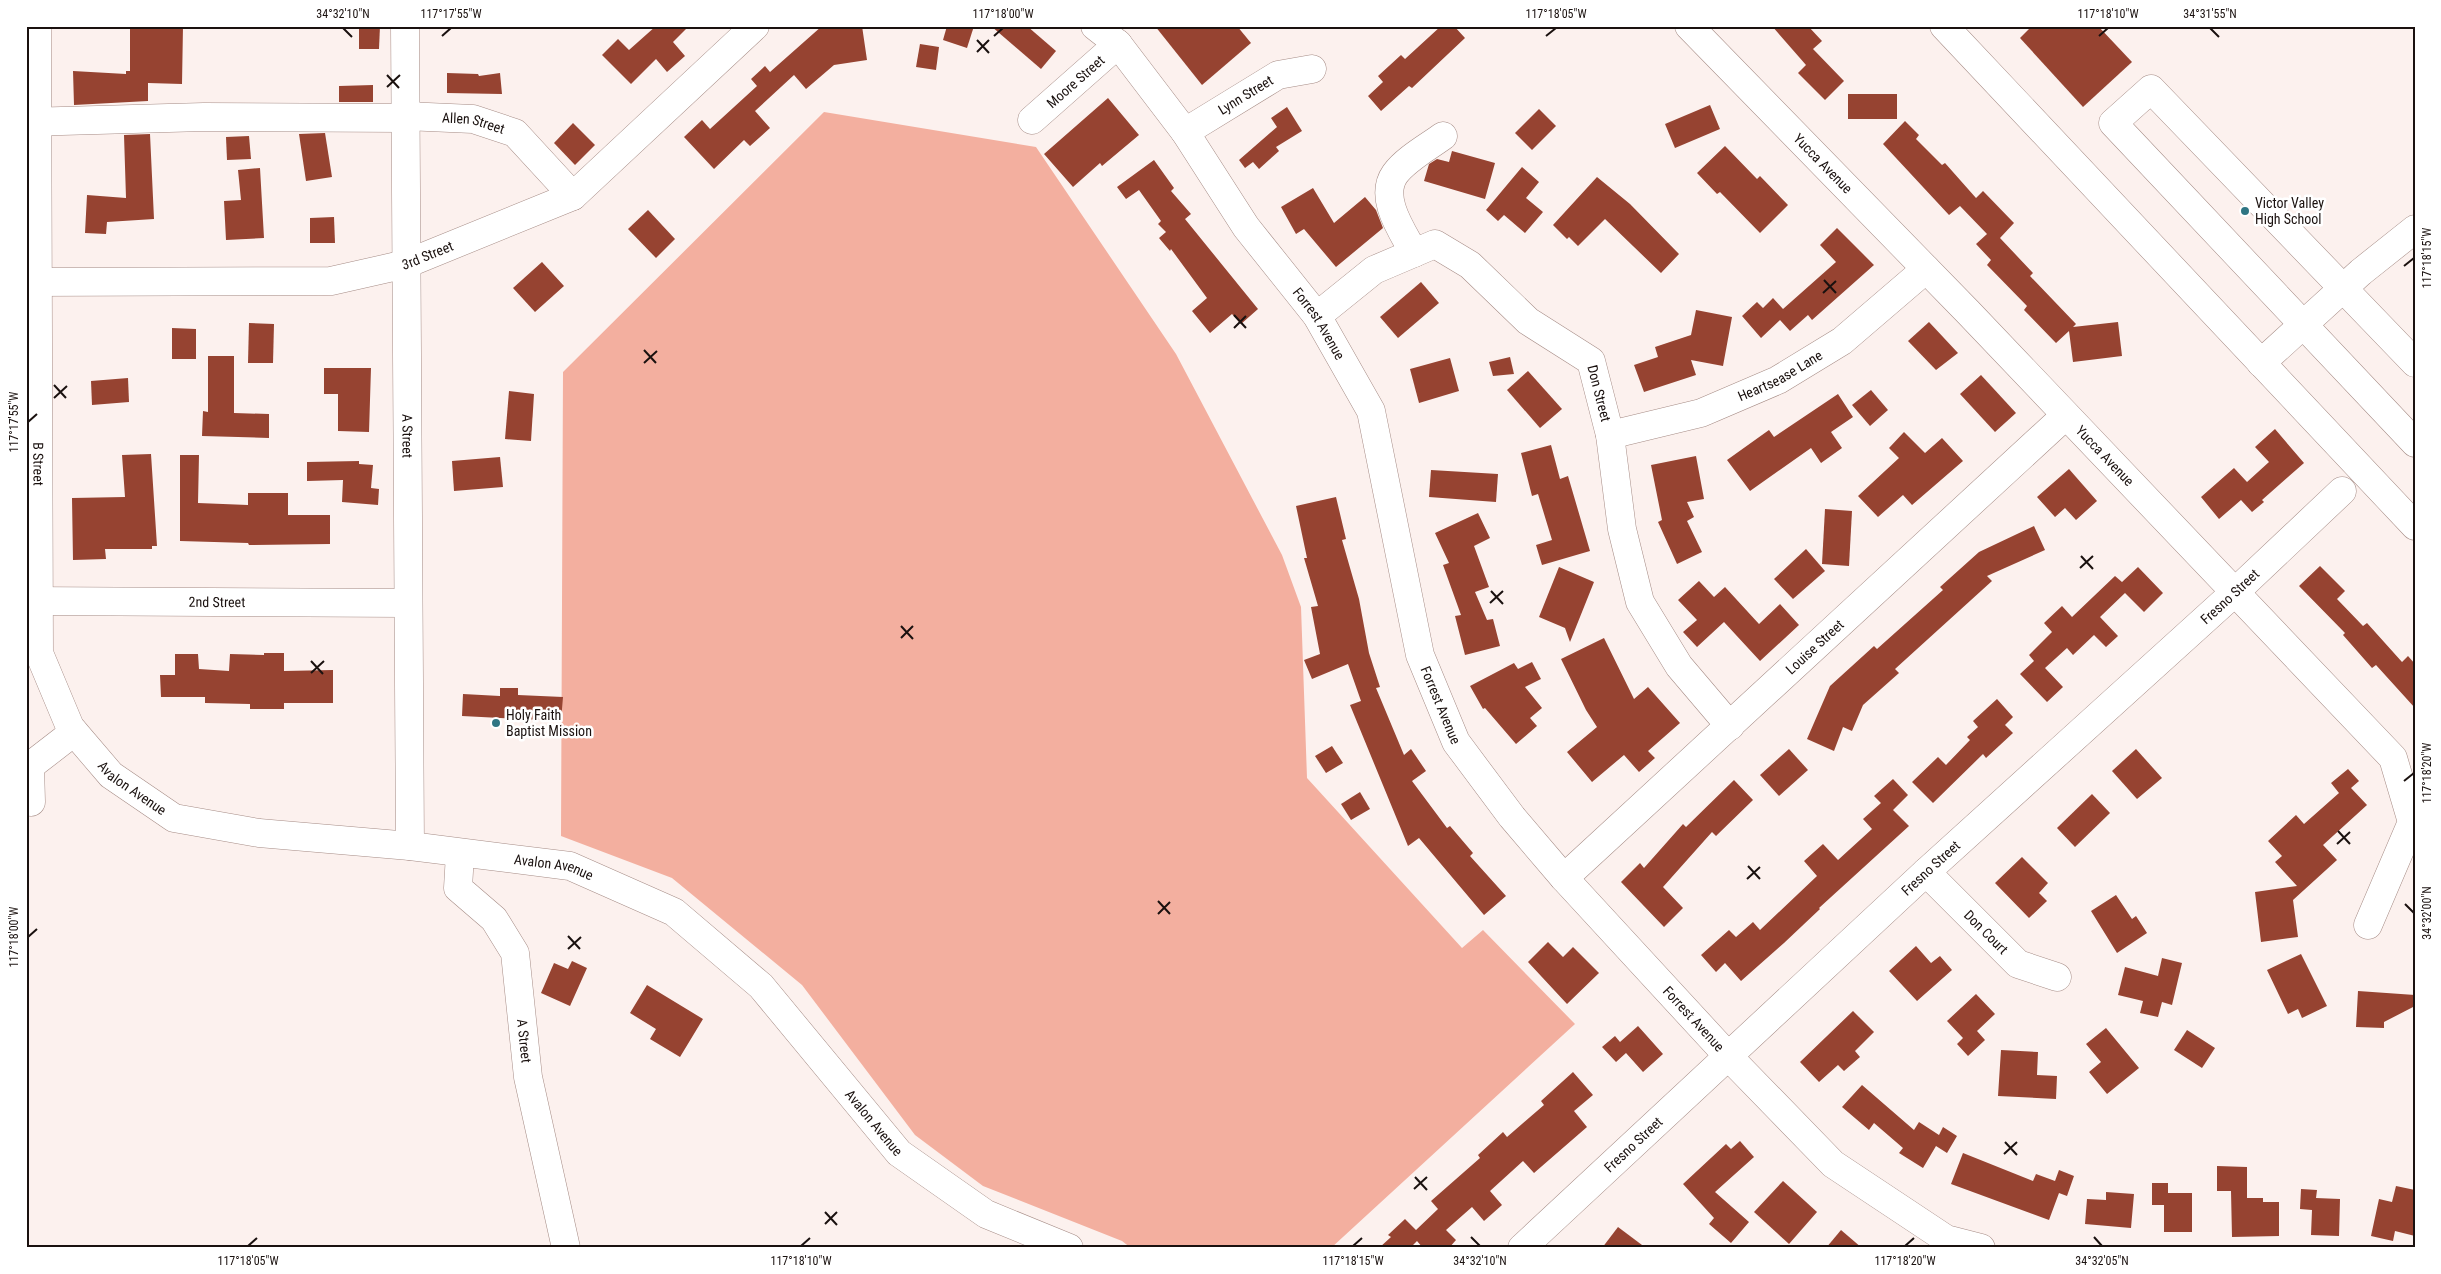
<svg xmlns="http://www.w3.org/2000/svg" width="2441" height="1274" font-family="'Roboto Condensed',sans-serif">
  <style>
    .green { fill: #f3af9f }
    .building { fill: #964331 }
    .lines { fill: none; stroke-linecap: round; stroke-linejoin: round }
    .minor-casing { stroke: #a68c86; stroke-width: 29 }
    .minor { stroke: #fff; stroke-width: 28 }
    .ticks { fill: none; stroke: #1a110f; stroke-width: 2 }
    .poi-dot { fill: #2f7583; stroke: #fff; stroke-width: 2 }
    .labels { text-anchor: middle; dominant-baseline: central; stroke-width: 5; stroke-linejoin: round; paint-order: stroke }
    .street-label { font-size: 14px; fill: #1a110f; stroke: #fff }
    .poi-label { font-size: 14px; fill: #1a110f; stroke: #fff; text-anchor: start }
    .neatline { fill: none; stroke: #1a110f; stroke-width: 2 }
    .ticks-label { font-size: 12px; text-anchor: middle; fill: #1a110f }
  </style>
  <rect width="100%" height="100%" fill="#fcf1ee"/>
  <path class="green" d="M824,112L1036,147L1176,354L1282,555L1301,607L1307,778L1462,948L1483,930L1575,1024L1331,1248H1131L1122,1241L983,1186L915,1135L802,985L672,878L561,836L563,372Z"/>
  <g class="building">
    <path d="M130,26H183L182,84L148,83V101L74,105L73,71L126,74V71H130Z"/>
    <path d="M359,26H380L379,49H359Z"/>
    <path d="M656,26H689L673,42L685,56L667,72L656,59L631,84L602,55L618,39L629,50Z"/>
    <path d="M822,26H862L867,60L834,65L806,89L794,75L755,111L770,128L750,146L744,140L714,169L684,137L702,120L710,129L757,86L751,79L765,66L770,72Z"/>
    <path d="M947,26H974L967,48L943,40Z"/>
    <path d="M991,26H1027L1056,51L1041,69Z"/>
    <path d="M1155,26H1237L1251,43L1202,85Z"/>
    <path d="M1441,26H1454L1465,38L1412,88L1409,86L1381,111L1368,96L1383,82L1378,76L1401,55L1405,59Z"/>
    <path d="M1772,26H1808L1822,41L1813,49L1844,81L1825,100L1798,73L1806,65Z"/>
    <path d="M2032,26H2098L2132,62L2083,107L2020,38Z"/>
    <path d="M920,44L939,47L936,70L916,67Z"/>
    <path d="M447,73L478,74L479,76L500,73L502,94L447,93Z"/>
    <path d="M373,85V102H339V86Z"/>
    <rect x="1848" y="94" width="49" height="25"/>
    <path d="M1108,98L1139,135L1102,166L1100,163L1073,187L1044,154Z"/>
    <path d="M1710,105L1720,129L1675,148L1665,124Z"/>
    <path d="M1287,107L1302,131L1276,147L1279,151L1259,169L1253,162L1245,168L1239,160L1277,127L1271,118Z"/>
    <path d="M1539,109L1556,126L1532,150L1515,133Z"/>
    <path d="M1905,121L1919,135L1916,139L1942,165L1945,163L1976,198L1983,191L2014,223L2000,238L2033,273L2030,276L2076,324L2073,327L2118,322L2122,356L2073,362L2069,331L2056,343L2024,310L2027,306L1987,265L1991,260L1976,244L1987,234L1960,206L1949,215L1883,144Z"/>
    <path d="M573,123L595,145L575,165L554,143Z"/>
    <path d="M325,133L332,177L306,181L299,134Z"/>
    <path d="M150,134L154,219L107,222L106,234L85,233L87,195L126,198L124,135Z"/>
    <path d="M249,136L251,159L227,160L226,137Z"/>
    <path d="M1725,146L1757,179L1760,176L1788,205L1760,233L1720,192L1717,194L1697,173Z"/>
    <path d="M1452,151L1495,163L1485,199L1424,181L1429,164L1437,159L1449,162Z"/>
    <path d="M1154,160L1174,188L1171,191L1191,214L1185,219L1258,309L1241,324L1232,314L1210,333L1192,311L1207,298L1171,249L1170,251L1159,238L1166,232L1158,224L1161,221L1139,190L1126,199L1117,187Z"/>
    <path d="M1522,167L1539,182L1526,198L1543,212L1525,233L1504,215L1498,221L1486,210Z"/>
    <path d="M260,168L264,238L226,240L224,201L241,200L238,170Z"/>
    <path d="M1597,177L1630,204L1679,254L1661,273L1605,219L1578,246L1569,237L1567,239L1553,225Z"/>
    <path d="M1313,188L1334,223L1365,197L1376,210L1383,228L1336,267L1304,229L1296,234L1281,207Z"/>
    <path d="M648,210L675,239L656,258L628,229Z"/>
    <path d="M334,217L335,243H310V218Z"/>
    <path d="M1837,228L1874,265L1812,320L1808,315L1790,331L1780,320L1761,338L1742,316L1757,302L1763,308L1773,298L1783,309L1836,262L1820,245Z"/>
    <path d="M542,262L564,286L535,312L513,288Z"/>
    <path d="M1421,282L1439,303L1398,338L1380,317Z"/>
    <path d="M1696,310L1732,317L1723,366L1691,360L1696,375L1644,392L1634,365L1658,357L1655,347L1691,335Z"/>
    <path d="M1929,322L1958,353L1936,370L1908,341Z"/>
    <path d="M249,323L274,324L273,363H248Z"/>
    <path d="M172,328L196,329V359H172Z"/>
    <path d="M208,356H234V413L269,414V438L202,436L203,411L208,412Z"/>
    <path d="M1510,357L1514,374L1493,376L1489,362Z"/>
    <path d="M1450,358L1459,391L1419,403L1410,369Z"/>
    <path d="M324,368H371L369,432L338,431V394H324Z"/>
    <path d="M1528,371L1562,409L1540,428L1507,390Z"/>
    <path d="M1981,375L2016,413L1995,432L1960,394Z"/>
    <path d="M128,378L129,402L92,405L91,381Z"/>
    <path d="M1871,390L1888,410L1870,426L1852,405Z"/>
    <path d="M509,391L534,394L531,441L505,439Z"/>
    <path d="M1838,394L1853,417L1831,432L1842,448L1821,463L1811,448L1750,491L1727,460L1769,430L1774,437Z"/>
    <path d="M2275,429L2304,463L2262,500L2264,502L2252,512L2241,500L2219,519L2201,497L2234,468L2247,482L2269,462L2255,447Z"/>
    <path d="M1904,432L1925,453L1942,438L1963,461L1912,505L1903,495L1878,517L1858,496L1899,458L1889,448Z"/>
    <path d="M1551,445L1560,479L1568,476L1590,551L1542,565L1536,545L1552,540L1538,494L1532,496L1521,453Z"/>
    <path d="M151,454L157,546H152V549H105L106,559L73,560L72,498L125,497L122,455Z"/>
    <path d="M180,455H199L198,503L248,505V493H288V515H330V544L249,545L248,543L180,541Z"/>
    <path d="M1696,456L1704,499L1687,502L1694,517L1687,521L1702,552L1677,564L1658,522L1662,520L1651,465Z"/>
    <path d="M500,457L503,487L454,491L452,461Z"/>
    <path d="M359,461V464L373,465L371,488L379,489L378,505L342,502L343,480L307,481V462Z"/>
    <path d="M2069,469L2097,501L2076,520L2065,508L2055,517L2037,497Z"/>
    <path d="M1431,470L1498,474L1496,502L1429,497Z"/>
    <path d="M1336,497L1346,539L1342,540L1359,599L1369,653L1380,687L1376,688L1404,755L1411,749L1426,771L1412,781L1447,828L1450,826L1473,853L1470,856L1506,896L1484,915L1419,838L1408,846L1350,705L1361,701L1348,664L1312,679L1304,660L1320,654L1311,607L1318,606L1304,558H1307L1296,506Z"/>
    <path d="M1825,509L1852,511L1849,566L1822,564Z"/>
    <path d="M1478,513L1490,538L1474,546L1489,587L1475,592L1487,620L1493,619L1500,646L1465,655L1455,616L1461,615L1443,565L1449,563L1435,533Z"/>
    <path d="M2034,526L2045,550L1987,576L1992,581L1895,669L1899,673L1863,705L1852,731L1843,727L1834,751L1807,739L1830,686L1874,646L1877,649L1943,590L1940,587L1979,552Z"/>
    <path d="M1806,549L1825,571L1793,599L1774,579Z"/>
    <path d="M2320,566L2345,591L2337,599L2363,626L2367,623L2402,662L2408,656L2415,664V708L2376,665L2372,668L2343,635L2345,633L2299,586Z"/>
    <path d="M1559,567L1594,582L1570,642L1565,628L1539,617Z"/>
    <path d="M2138,567L2163,593L2144,612L2125,593L2100,617L2118,636L2106,647L2094,635L2073,655L2067,648L2045,668L2063,687L2047,702L2020,674L2034,661L2029,655L2052,632L2044,623L2062,606L2072,617L2115,576L2122,582Z"/>
    <path d="M1699,581L1714,597L1725,587L1759,624L1780,604L1799,625L1760,661L1724,622L1697,647L1683,632L1697,620L1678,600Z"/>
    <path d="M1604,638L1634,699L1648,687L1680,723L1648,751L1655,758L1639,772L1624,755L1592,782L1567,752L1597,727L1586,710L1561,659Z"/>
    <path d="M264,653H284V671L333,670V703H284V709H250V704L205,703V697H161L160,675H175V654H198L199,669L229,671L230,654L264,655Z"/>
    <path d="M1532,662L1541,679L1525,687L1542,708L1530,718L1537,726L1516,744L1485,708L1483,709L1470,686L1514,663L1518,669Z"/>
    <path d="M500,688H518V695L563,697L561,721L462,716L463,694L500,696Z"/>
    <path d="M1997,699L2013,717L2005,725L2013,733L1986,758L1983,754L1933,803L1912,782L1938,757L1946,765L1970,740L1967,737L1978,727L1973,721Z"/>
    <path d="M1332,746L1343,763L1326,773L1315,756Z"/>
    <path d="M1789,749L1808,770L1779,796L1760,775Z"/>
    <path d="M2136,749L2162,778L2137,799L2112,771Z"/>
    <path d="M2348,769L2359,781L2351,788L2367,805L2323,845L2337,860L2293,900L2298,937L2261,942L2255,892L2297,886L2275,862L2282,856L2268,841L2296,815L2304,824L2339,793L2331,783Z"/>
    <path d="M1893,779L1908,795L1893,810L1909,826L1819,908L1820,909L1784,943L1741,981L1725,963L1716,972L1701,955L1729,930L1736,937L1753,922L1760,930L1817,876L1804,861L1823,844L1838,860L1872,829L1863,819L1881,803L1874,796Z"/>
    <path d="M1734,780L1753,800L1716,836L1712,832L1663,887L1683,908L1664,927L1621,882L1640,863L1644,868L1683,824L1686,827Z"/>
    <path d="M1360,792L1370,809L1351,820L1341,804Z"/>
    <path d="M2092,794L2110,813L2075,847L2057,828Z"/>
    <path d="M2022,857L2048,883L2039,893L2047,901L2029,918L1995,883Z"/>
    <path d="M2116,895L2132,919L2136,916L2147,933L2117,953L2091,911Z"/>
    <path d="M1548,942L1563,957L1573,947L1599,973L1567,1004L1528,962Z"/>
    <path d="M1916,946L1931,963L1940,956L1952,970L1917,1001L1889,971Z"/>
    <path d="M2301,954L2327,1006L2302,1018L2298,1009L2288,1014L2267,970Z"/>
    <path d="M2162,958L2182,963L2172,1005L2162,1002L2158,1017L2140,1013L2143,1001L2118,995L2125,967L2158,976Z"/>
    <path d="M572,961L587,968L570,1006L541,993L554,963L568,969Z"/>
    <path d="M647,985L703,1019L680,1057L650,1039L656,1029L630,1013Z"/>
    <path d="M2358,991L2415,995V1006L2384,1022V1028L2356,1027Z"/>
    <path d="M1976,994L1995,1014L1977,1031L1985,1040L1968,1056L1957,1044L1963,1038L1947,1021Z"/>
    <path d="M1853,1011L1874,1032L1855,1051L1860,1057L1844,1071L1838,1065L1819,1082L1800,1062Z"/>
    <path d="M1638,1026L1663,1054L1643,1072L1626,1053L1616,1062L1602,1047L1615,1036L1620,1042Z"/>
    <path d="M2106,1028L2139,1068L2107,1094L2089,1072L2101,1062L2086,1044Z"/>
    <path d="M2187,1030L2215,1048L2202,1068L2174,1050Z"/>
    <path d="M2001,1050L2038,1052L2037,1075L2057,1076L2056,1099L1998,1096Z"/>
    <path d="M1573,1072L1593,1095L1574,1111L1587,1127L1534,1173L1523,1161L1490,1191L1502,1205L1484,1221L1472,1207L1446,1230L1456,1240L1449,1248H1423L1417,1241L1410,1248H1379L1391,1237L1388,1235L1405,1219L1416,1230L1438,1209L1431,1201L1480,1158L1478,1155L1503,1132L1507,1137L1544,1105L1541,1101Z"/>
    <path d="M1862,1085L1914,1130L1919,1122L1939,1135L1943,1127L1957,1136L1947,1153L1936,1146L1923,1168L1899,1153L1903,1148L1874,1123L1869,1130L1842,1107Z"/>
    <path d="M1740,1141L1754,1157L1715,1192L1749,1222L1731,1243L1709,1224L1714,1218L1683,1184L1726,1144L1731,1149Z"/>
    <path d="M1963,1153L2033,1181L2036,1174L2055,1181L2059,1170L2074,1176L2067,1196L2059,1193L2049,1220L1951,1184Z"/>
    <path d="M2217,1166L2247,1167V1198H2263V1202H2279V1236L2232,1237L2231,1191H2217Z"/>
    <path d="M1783,1181L1817,1212L1789,1244L1754,1212Z"/>
    <path d="M2152,1183H2168V1193H2192V1232H2164V1205H2152Z"/>
    <path d="M2396,1186L2415,1190V1236L2395,1231L2393,1241L2371,1236L2379,1199L2392,1202Z"/>
    <path d="M2301,1189L2317,1190L2316,1198L2340,1199L2339,1236L2311,1235L2312,1210L2300,1209Z"/>
    <path d="M2106,1192L2134,1194L2131,1228L2085,1224L2087,1199L2106,1200Z"/>
    <path d="M1618,1227L1646,1248H1602Z"/>
    <path d="M1841,1230L1862,1248H1826Z"/>
  </g>
  <g class="lines">
    <defs>
      <g id="minor">
        <path id="s1" d="M37,26L39,653L70,727L111,775L174,818L259,833L410,846L570,866L674,912L761,986L899,1153L986,1214L1069,1248"/>
        <path id="s2" d="M405,26L410,846"/>
        <path id="s3" d="M1095,26L1118,44L1185,132L1246,227L1317,316L1371,411L1420,655L1456,742L1512,817L1564,878L1729,1057L1833,1164L1946,1239L1981,1248"/>
        <path id="s4" d="M1689,26L1968,312L2393,758L2412,822L2368,925"/>
        <path d="M1944,26L2415,526"/>
        <path id="s5" d="M405,116L473,119L515,133L573,196"/>
        <path id="s6" d="M1032,120L1118,44"/>
        <path d="M26,122L204,117L405,118"/>
        <path id="s7" d="M1185,132L1278,75L1312,69"/>
        <path d="M1414,253C1403,232 1378,198 1395,174C1406,159 1428,147 1443,136"/>
        <path id="s8" d="M26,282L331,281L406,264L573,196L755,26"/>
        <path id="s9" d="M1317,316L1374,270L1435,244L1470,265L1528,321L1591,361L1610,435L1622,529L1640,602L1679,666L1730,726"/>
        <path d="M2261,363L2361,272L2415,229"/>
        <path d="M2415,363L2151,89L2113,123L2415,443"/>
        <path id="s10" d="M1610,435L1701,413L1778,380L1842,341L1926,269"/>
        <path id="s11" d="M26,601L408,603"/>
        <path d="M26,766H30L74,732"/>
        <path d="M30,766L31,802"/>
        <path id="s12" d="M460,854L458,888L494,919L515,953L528,1077L566,1248"/>
        <path id="s13" d="M1926,872L2018,964L2057,977"/>
        <path id="s14" d="M1564,878L2065,416"/>
        <path id="s15" d="M1522,1248L1926,872L2234,593L2342,491"/>
      </g>
    </defs>
    <use href="#minor" class="minor-casing"/>
    <use href="#minor" class="minor"/>
  </g>
  <path class="ticks" d="M343,28L352,37M2210,28L2219,37M442,36L451,28M994,36L1003,28M1546,36L1556,28M2099,36L2108,28M977,40L989,53M977,52L989,40M387,75L399,88M387,87L400,75M2404,266L2414,258M1824,280L1836,293M1823,293L1836,281M1234,315L1246,328M1234,328L1246,316M644,350L656,363M644,363L657,351M54,385L66,398M54,398L67,386M28,422L37,414M2081,556L2093,569M2080,568L2093,556M1491,591L1503,604M1490,603L1503,591M901,626L913,639M901,638L913,626M311,661L323,674M311,673L324,661M2404,781L2414,773M2338,831L2350,844M2337,844L2350,832M1748,866L1760,879M1747,879L1760,867M1158,901L1170,914M2405,904L2414,913M1158,914L1170,902M568,936L580,949M28,937L37,929M568,949L581,937M2005,1142L2017,1155M2004,1154L2017,1142M1415,1177L1427,1190M1414,1189L1427,1177M825,1212L837,1225M825,1224L837,1212M1471,1237L1480,1246M2094,1237L2102,1246M248,1246L257,1238M801,1246L810,1238M1353,1246L1362,1238M1905,1246L1914,1238"/>
  <g class="poi-dot">
    <circle cx="2245" cy="211" r="5"/>
    <circle cx="496" cy="723" r="5"/>
  </g>
  <g class="labels">
    <g class="street-label">
      <text stroke="none"><textPath href="#s6" startOffset="58">Moore Street</textPath></text>
      <text stroke="none"><textPath href="#s7" startOffset="71">Lynn Street</textPath></text>
      <text stroke="none"><textPath href="#s5" startOffset="69">Allen Street</textPath></text>
      <text stroke="none"><textPath href="#s4" startOffset="192">Yucca Avenue</textPath></text>
      <text stroke="none"><textPath href="#s8" startOffset="405">3rd Street</textPath></text>
      <text stroke="none"><textPath href="#s3" startOffset="374">Forrest Avenue</textPath></text>
      <text stroke="none"><textPath href="#s10" startOffset="181">Heartsease Lane</textPath></text>
      <text stroke="none"><textPath href="#s9" startOffset="369">Don Street</textPath></text>
      <text stroke="none"><textPath href="#s2" startOffset="410">A Street</textPath></text>
      <text stroke="none"><textPath href="#s4" startOffset="598">Yucca Avenue</textPath></text>
      <text stroke="none"><textPath href="#s1" startOffset="438">B Street</textPath></text>
      <text stroke="none"><textPath href="#s15" startOffset="962">Fresno Street</textPath></text>
      <text stroke="none"><textPath href="#s11" startOffset="191">2nd Street</textPath></text>
      <text stroke="none"><textPath href="#s14" startOffset="341">Louise Street</textPath></text>
      <text stroke="none"><textPath href="#s3" startOffset="779">Forrest Avenue</textPath></text>
      <text stroke="none"><textPath href="#s1" startOffset="795">Avalon Avenue</textPath></text>
      <text stroke="none"><textPath href="#s15" startOffset="558">Fresno Street</textPath></text>
      <text stroke="none"><textPath href="#s1" startOffset="1230">Avalon Avenue</textPath></text>
      <text stroke="none"><textPath href="#s13" startOffset="85">Don Court</textPath></text>
      <text stroke="none"><textPath href="#s3" startOffset="1184">Forrest Avenue</textPath></text>
      <text stroke="none"><textPath href="#s12" startOffset="210">A Street</textPath></text>
      <text stroke="none"><textPath href="#s1" startOffset="1651">Avalon Avenue</textPath></text>
      <text stroke="none"><textPath href="#s15" startOffset="152">Fresno Street</textPath></text>
    </g>
    <g class="poi-label">
      <text x="2255" y="203">Victor Valley<tspan x="2255" dy="16">High School</tspan></text>
      <text x="506" y="715">Holy Faith<tspan x="506" dy="16">Baptist Mission</tspan></text>
    </g>
  </g>
  <rect width="2441" height="1274" fill="none" stroke="#ffffff" stroke-width="55"/>
  <rect x="28" y="28" width="2386" height="1218" class="neatline"/>
  <g class="ticks-label">
    <text x="343" y="18">34°32'10"N</text>
    <text x="451" y="18">117°17'55"W</text>
    <text x="1003" y="18">117°18'00"W</text>
    <text x="1556" y="18">117°18'05"W</text>
    <text x="2108" y="18">117°18'10"W</text>
    <text x="2210" y="18">34°31'55"N</text>
    <text transform="translate(2427 258) rotate(-90)" y="4">117°18'15"W</text>
    <text transform="translate(14 422) rotate(-90)" y="4">117°17'55"W</text>
    <text transform="translate(2427 773) rotate(-90)" y="4">117°18'20"W</text>
    <text transform="translate(2427 913) rotate(-90)" y="4">34°32'00"N</text>
    <text transform="translate(14 937) rotate(-90)" y="4">117°18'00"W</text>
    <text x="248" y="1265">117°18'05"W</text>
    <text x="801" y="1265">117°18'10"W</text>
    <text x="1353" y="1265">117°18'15"W</text>
    <text x="1480" y="1265">34°32'10"N</text>
    <text x="1905" y="1265">117°18'20"W</text>
    <text x="2102" y="1265">34°32'05"N</text>
  </g>
</svg>
